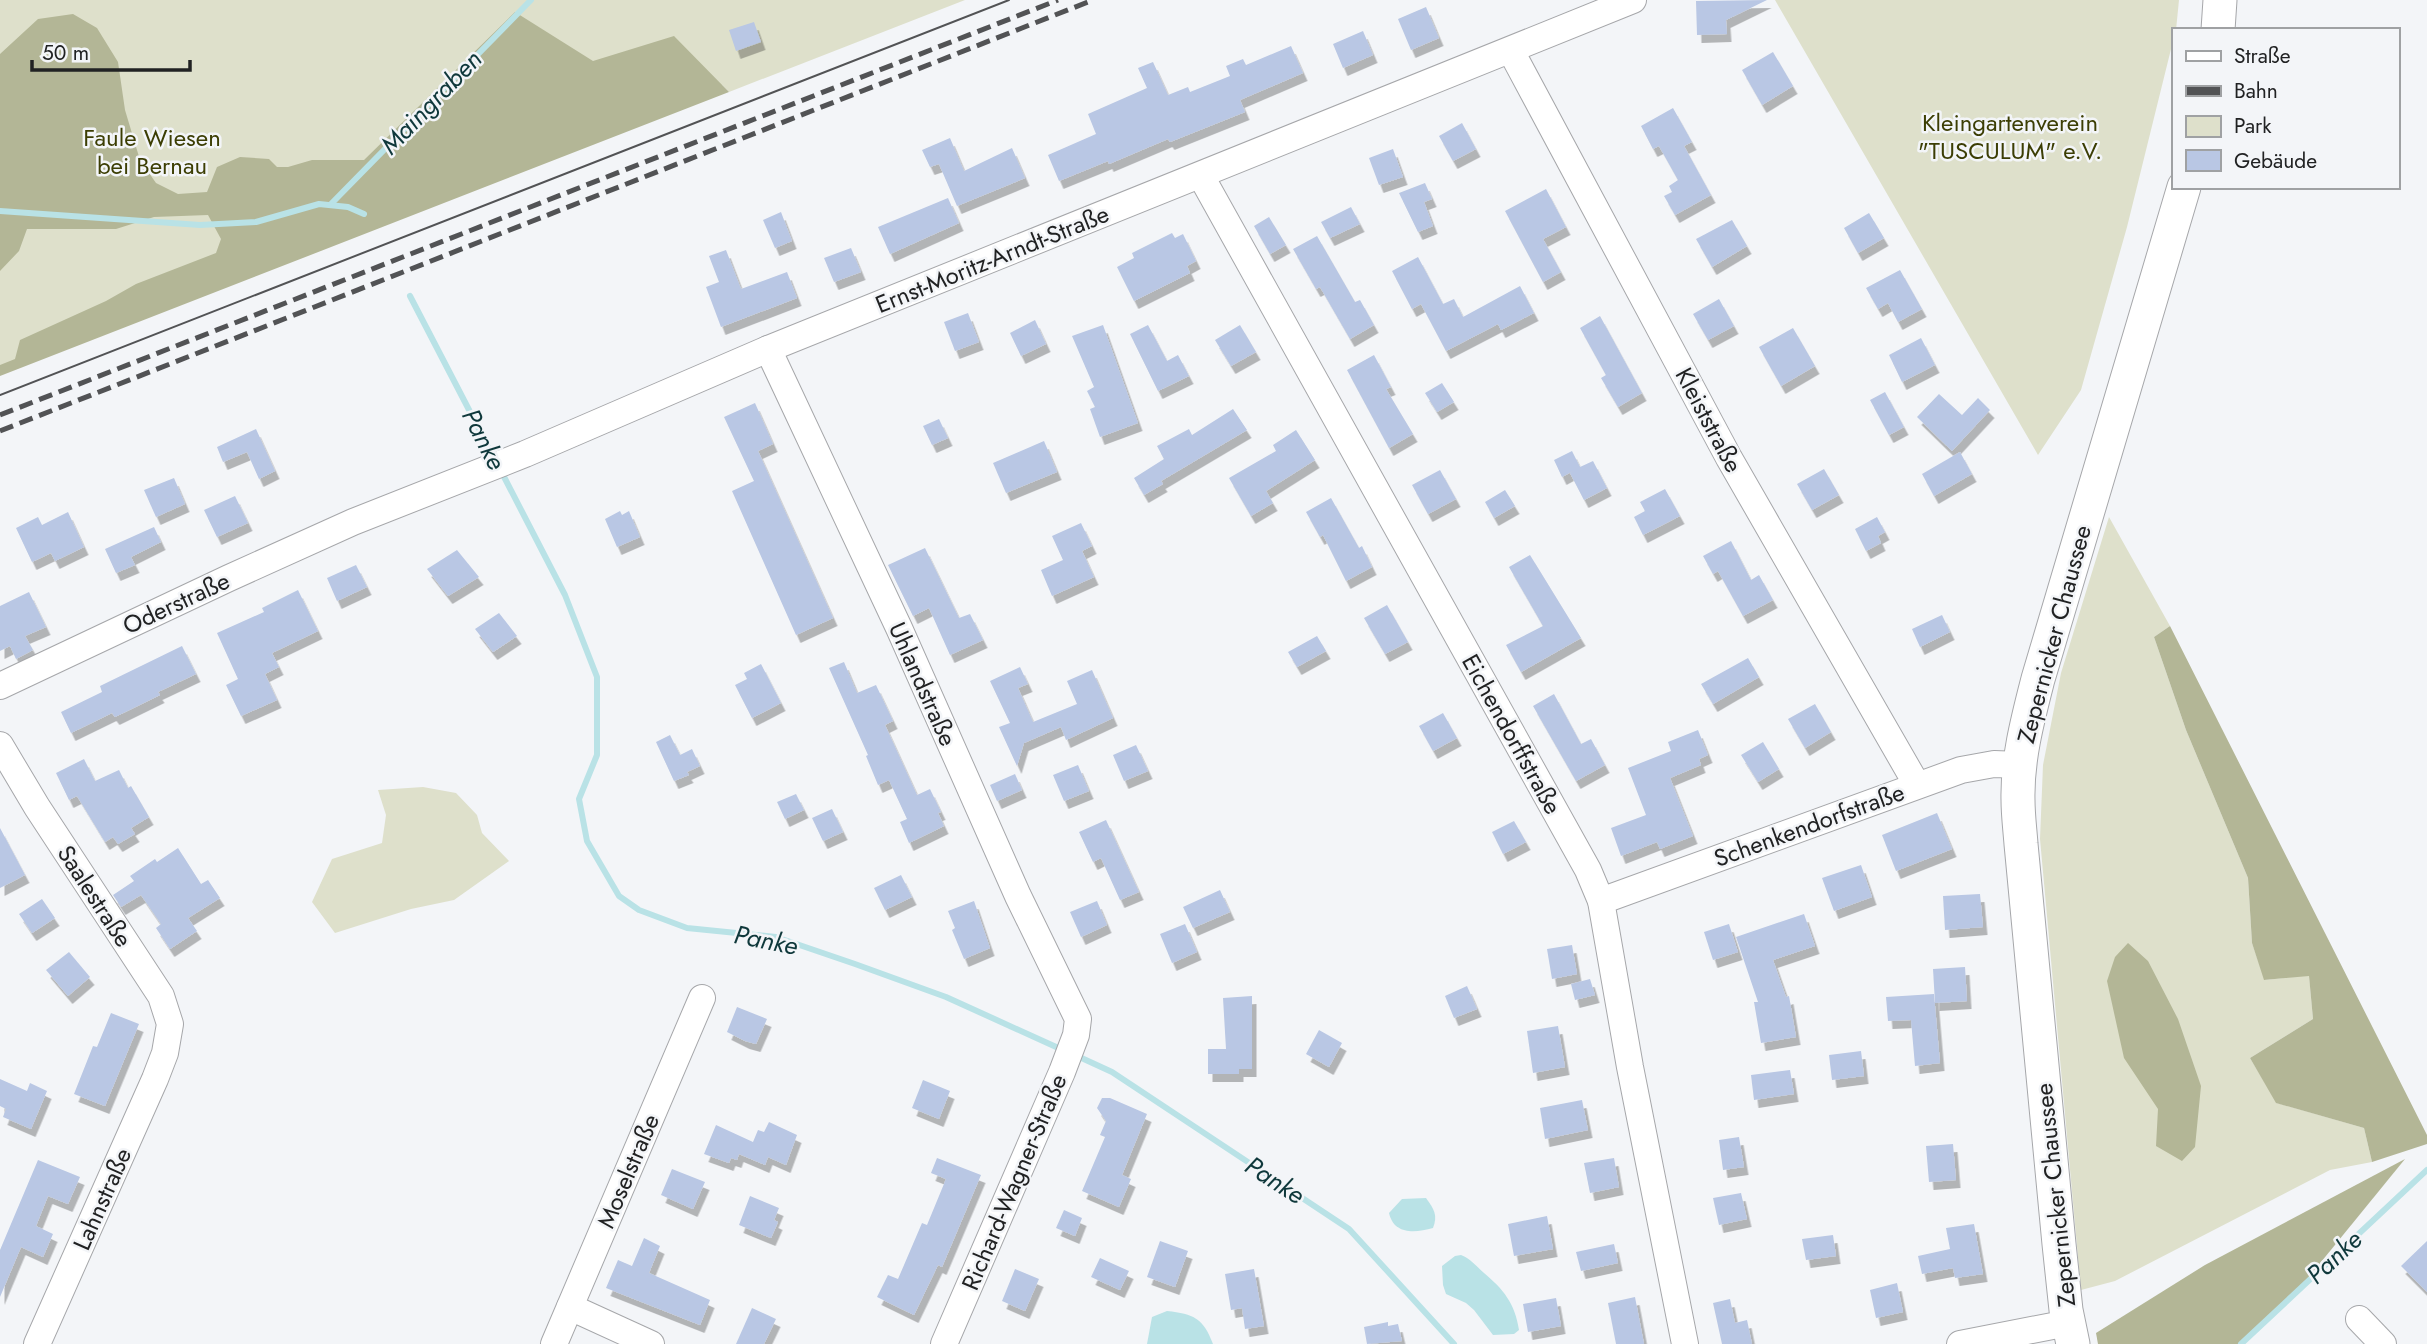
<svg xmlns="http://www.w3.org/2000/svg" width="2427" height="1344" font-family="Jost,sans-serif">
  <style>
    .green { fill: #dee0cb }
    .forest { fill: #b3b696 }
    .water { fill: #b9e2e6 }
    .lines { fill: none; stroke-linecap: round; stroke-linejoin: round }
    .stream { stroke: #b9e2e6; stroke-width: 6 }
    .building { fill: #b9c7e4; filter: url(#shadow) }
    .minor-casing { stroke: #a6a7aa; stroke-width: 28 }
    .major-casing { stroke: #a6a7aa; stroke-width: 35 }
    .minor { stroke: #fff; stroke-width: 26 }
    .major { stroke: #fff; stroke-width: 33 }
    .tram { stroke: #525355; stroke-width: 2 }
    .rail { stroke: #525355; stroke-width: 5; stroke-dasharray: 14 7; stroke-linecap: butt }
    .labels { text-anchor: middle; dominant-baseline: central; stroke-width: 5; stroke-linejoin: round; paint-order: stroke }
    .park-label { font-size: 24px; fill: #3c3e04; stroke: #f3f5f8 }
    .street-label { font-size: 24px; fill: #212223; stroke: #f3f5f8 }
    .water-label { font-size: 26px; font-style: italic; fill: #0f383b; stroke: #f3f5f8 }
  </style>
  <defs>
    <filter id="shadow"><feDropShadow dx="4.5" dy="8" stdDeviation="0" flood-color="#0004"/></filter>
  </defs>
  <rect width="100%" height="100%" fill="#f3f5f8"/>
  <g class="green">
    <path d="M0,0H965L729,92L722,85L0,371Z"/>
    <path d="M1775,0H2179L2176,30H2173V41L2127,227L2081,390L2038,455Z"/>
    <path d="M2109,517L2170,626L2154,637L2186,730L2248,878L2252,943L2265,980L2309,975L2313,1019L2250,1058L2277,1103L2364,1128L2372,1162L2330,1170L2115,1281L2081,1290L2040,839L2043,765L2061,673Z"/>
    <path d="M423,787L456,793L477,815L482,833L509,861L454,900L411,909L335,933L312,902L332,859L382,843L386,815L378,790Z"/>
  </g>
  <g class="forest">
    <path d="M515,12L593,61L674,36L729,92L0,376V365L15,359L20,340L106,301L136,284L216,253L221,239L208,215L154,217L116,229H27L19,251L0,271V54L38,19L73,14L97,28L118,62L125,110L140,160L156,183L178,194L207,192L217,167L240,157L269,159L277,167H288L312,160H364Z"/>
    <path d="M2170,626L2427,1135V1144L2372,1162L2364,1128L2276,1103L2250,1058L2313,1019L2309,976L2264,980L2252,943L2248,878L2186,730L2154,637Z"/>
    <path d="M2128,943L2148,961L2178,1019L2201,1086L2195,1147L2182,1161L2156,1146L2158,1109L2124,1058L2107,981L2115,957Z"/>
    <path d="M2405,1159L2295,1294L2241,1344H2098L2096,1333L2205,1265Z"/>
  </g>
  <g class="water">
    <path d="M1426,1198C1434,1209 1438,1215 1433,1228C1415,1233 1394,1235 1389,1213L1402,1199Z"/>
    <path d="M1461,1255C1471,1259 1476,1266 1484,1273C1503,1289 1515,1303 1519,1330L1514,1334L1493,1335L1474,1310L1466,1303L1446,1294L1443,1285L1442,1266L1455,1256Z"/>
    <path d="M1167,1311C1194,1314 1203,1318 1213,1344H1147L1152,1317Z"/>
  </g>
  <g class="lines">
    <g class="stream">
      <path d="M331,204L531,0"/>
      <path d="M0,211L200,225L256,222L319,204L348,207L364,214"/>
      <path d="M410,296L495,460"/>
      <path d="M500,469L565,595L597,677V755L579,799L587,841L619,896L639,910L687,928L776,937L855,964L946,997L1065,1051"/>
      <path d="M1075,1055L1112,1072L1349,1229L1454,1344"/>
      <path d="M2241,1344L2427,1170"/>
    </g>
  </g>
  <g class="building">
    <path d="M1767,0L1726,20L1727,34L1697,35L1696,1Z"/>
    <path d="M1426,7L1439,38L1411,50L1398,19Z"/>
    <path d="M754,22L761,42L736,51L729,30Z"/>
    <path d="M1363,31L1373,55L1343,68L1333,44Z"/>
    <path d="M1291,46L1303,73L1240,100L1245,112L1170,142L1168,139L1109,164L1108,161L1059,181L1048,155L1096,134L1088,114L1147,88L1138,68L1153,62L1168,95L1188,87L1190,92L1230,76L1226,66L1243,59L1246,65Z"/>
    <path d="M1773,52L1793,86L1762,105L1742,70Z"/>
    <path d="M1673,108L1692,142L1684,146L1711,195L1675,215L1664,196L1672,192L1669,186L1678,180L1659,146L1653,149L1641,126Z"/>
    <path d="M1462,123L1476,149L1453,161L1439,136Z"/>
    <path d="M950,138L964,171L1012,148L1025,178L957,206L939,164L930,167L922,150Z"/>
    <path d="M1393,149L1403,177L1379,185L1369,158Z"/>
    <path d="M1425,183L1432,199L1424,202L1433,226L1418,232L1399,193Z"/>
    <path d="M1546,189L1566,227L1543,239L1561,272L1543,282L1505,211Z"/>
    <path d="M948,198L959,223L890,254L878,227Z"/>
    <path d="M1351,207L1360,224L1330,238L1321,222Z"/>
    <path d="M781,212L792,241L775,248L763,220Z"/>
    <path d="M1869,213L1884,238L1858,253L1844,228Z"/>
    <path d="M1269,217L1286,245L1270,254L1254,226Z"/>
    <path d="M1732,220L1747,246L1712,267L1696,239Z"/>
    <path d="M1172,233L1175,238L1183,234L1196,261L1187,266L1190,273L1134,301L1117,267L1134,258L1132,253Z"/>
    <path d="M1317,236L1355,302L1360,300L1374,325L1350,339L1320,287L1316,289L1293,249Z"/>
    <path d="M851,248L861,272L834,282L824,258Z"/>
    <path d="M726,250L741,289L787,272L797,298L721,327L706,287L719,282L709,256Z"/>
    <path d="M1418,257L1443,304L1454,299L1463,317L1520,286L1534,313L1501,330L1498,324L1446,351L1421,304L1412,309L1392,271Z"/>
    <path d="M1900,270L1922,309L1898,322L1888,303L1878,309L1866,288Z"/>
    <path d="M1719,299L1734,326L1708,340L1693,314Z"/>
    <path d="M968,313L979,342L955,351L944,322Z"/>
    <path d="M1600,316L1642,393L1618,407L1601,378L1606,375L1580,328Z"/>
    <path d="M1035,320L1046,344L1021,356L1010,333Z"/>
    <path d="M1103,325L1138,423L1100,437L1090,409L1095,407L1087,391L1094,387L1072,336Z"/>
    <path d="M1148,325L1167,361L1178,355L1189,376L1158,391L1130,334Z"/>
    <path d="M1240,325L1256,352L1231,366L1215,340Z"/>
    <path d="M1793,328L1815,366L1781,386L1759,347Z"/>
    <path d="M1921,338L1935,365L1902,382L1889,355Z"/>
    <path d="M1374,355L1391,387L1386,389L1413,434L1389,448L1347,370Z"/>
    <path d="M1442,383L1454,402L1437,412L1425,393Z"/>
    <path d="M1885,392L1904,427L1889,435L1870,400Z"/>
    <path d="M1939,394L1962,415L1978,398L1990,410L1952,451L1917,417Z"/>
    <path d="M755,403L773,444L758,451L833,618L796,635L732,491L754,481L724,417Z"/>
    <path d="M1233,409L1247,430L1161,481L1163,484L1144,495L1134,478L1164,459L1157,446L1189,429L1192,435Z"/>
    <path d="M939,419L948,438L932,445L923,426Z"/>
    <path d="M256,429L275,471L259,479L247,452L223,462L217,447Z"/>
    <path d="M1296,430L1315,460L1266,491L1273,503L1251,516L1229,478L1276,451L1273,445Z"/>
    <path d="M1044,441L1057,472L1006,493L993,463Z"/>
    <path d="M1572,451L1580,467L1593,461L1607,488L1584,500L1570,473L1573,471L1562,477L1554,460Z"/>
    <path d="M1960,452L1972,474L1934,496L1922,474Z"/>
    <path d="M1824,469L1839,495L1812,510L1797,484Z"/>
    <path d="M1440,470L1456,499L1428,514L1412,485Z"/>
    <path d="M174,478L185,504L156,517L144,490Z"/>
    <path d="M1665,489L1680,516L1643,535L1634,517L1645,511L1640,502Z"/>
    <path d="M1505,490L1515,506L1494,518L1485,502Z"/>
    <path d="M235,496L248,523L217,537L204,510Z"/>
    <path d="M1331,498L1359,548L1362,546L1372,567L1346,581L1323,535L1320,537L1306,512Z"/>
    <path d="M620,511L622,515L629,511L640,537L617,547L605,519Z"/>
    <path d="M68,512L84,547L55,561L51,553L32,562L16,528L38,517L42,525Z"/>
    <path d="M1877,517L1885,532L1878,536L1881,543L1866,551L1855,529Z"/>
    <path d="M1081,523L1092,546L1082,551L1094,577L1052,596L1041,570L1063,560L1052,536Z"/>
    <path d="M154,527L161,542L131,557L135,565L116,573L105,549Z"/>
    <path d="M1731,541L1751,580L1759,575L1773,600L1743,616L1718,571L1713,574L1703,556Z"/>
    <path d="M925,548L959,618L970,614L983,640L950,655L929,608L913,616L888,565Z"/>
    <path d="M457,550L479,577L448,596L427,569Z"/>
    <path d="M1530,555L1581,638L1521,672L1506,645L1543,626L1509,567Z"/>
    <path d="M356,565L367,587L337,601L327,578Z"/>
    <path d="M298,590L318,631L272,653L279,667L265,674L277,700L241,716L226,685L238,679L217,633L264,612L262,608Z"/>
    <path d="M29,592L46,627L25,636L33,650L16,659L10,646L0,651V606Z"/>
    <path d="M1387,605L1408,642L1385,654L1364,618Z"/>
    <path d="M499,613L517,636L493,652L475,629Z"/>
    <path d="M1942,615L1950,632L1920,647L1912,629Z"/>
    <path d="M1317,636L1326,651L1297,667L1288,652Z"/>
    <path d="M182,646L196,674L158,692L160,695L115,717L112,713L71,733L61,712L102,692L100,686Z"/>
    <path d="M1748,658L1759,677L1713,704L1701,684Z"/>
    <path d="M844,662L857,693L876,685L893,721L885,725L917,795L930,789L941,812L938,813L944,826L909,843L900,822L907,819L889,780L878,785L866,756L868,755L829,668Z"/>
    <path d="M761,664L781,703L752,718L735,685L747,679L744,673Z"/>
    <path d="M1020,667L1028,684L1018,688L1033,722L1077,704L1067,681L1092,670L1113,718L1066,740L1061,727L1024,743L1017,766L999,727L1010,723L990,681Z"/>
    <path d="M1554,694L1581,744L1591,739L1605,765L1576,781L1533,706Z"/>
    <path d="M1815,704L1831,732L1805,748L1788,719Z"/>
    <path d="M1443,713L1457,738L1433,751L1419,726Z"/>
    <path d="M1698,730L1708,755L1699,759L1701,765L1670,778L1693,836L1660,849L1657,842L1621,856L1611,828L1646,815L1628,768L1671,751L1668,742Z"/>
    <path d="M670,735L680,755L692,749L700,766L687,772L689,775L674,781L656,742Z"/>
    <path d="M1763,742L1779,769L1758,782L1741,755Z"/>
    <path d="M1136,745L1148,771L1124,781L1113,755Z"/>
    <path d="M84,759L95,781L119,770L128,788L131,786L149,817L131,828L135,834L118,844L113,837L105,842L77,796L69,800L56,773Z"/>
    <path d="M1078,765L1089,791L1064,801L1053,775Z"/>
    <path d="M1015,774L1022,790L997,801L990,785Z"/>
    <path d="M796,794L804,810L785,819L777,802Z"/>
    <path d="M832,809L843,832L823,841L812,818Z"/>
    <path d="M1937,813L1952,849L1896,871L1882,835Z"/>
    <path d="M1106,820L1139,892L1120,900L1101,858L1093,862L1079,832Z"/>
    <path d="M1514,821L1526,842L1503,854L1492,832Z"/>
    <path d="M0,828L25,875L0,888Z"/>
    <path d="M178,848L201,884L208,880L220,898L188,918L197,931L170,949L156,928L161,924L141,895L121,907L113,895L134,881L130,876L155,859L157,862Z"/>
    <path d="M1861,865L1872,897L1834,911L1822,878Z"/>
    <path d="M901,875L912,897L885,910L874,888Z"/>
    <path d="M1220,890L1230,912L1193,928L1183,907Z"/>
    <path d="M1980,894L1983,927L1945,930L1943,896Z"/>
    <path d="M42,899L55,918L32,933L19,914Z"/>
    <path d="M974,901L990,948L964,959L952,930L955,928L948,911Z"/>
    <path d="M1097,901L1107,925L1081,937L1070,912Z"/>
    <path d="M1804,914L1815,946L1773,960L1786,997L1789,996L1796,1037L1761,1043L1754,1002H1758L1736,937Z"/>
    <path d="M1185,924L1197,952L1172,963L1160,934Z"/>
    <path d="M1729,924L1738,952L1713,960L1704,932Z"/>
    <path d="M1572,945L1577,974L1552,979L1547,949Z"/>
    <path d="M69,952L90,977L68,996L46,970Z"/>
    <path d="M1965,967L1967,1001L1935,1003L1933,969Z"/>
    <path d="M1590,979L1595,995L1575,1000L1571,984Z"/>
    <path d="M1467,986L1477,1009L1454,1018L1445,996Z"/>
    <path d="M1934,994L1940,1063L1915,1066L1911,1020L1888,1021L1886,997Z"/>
    <path d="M1252,996V1069H1239V1074H1208V1049H1226L1223,998Z"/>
    <path d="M737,1007L767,1019L756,1044L745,1041L727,1032Z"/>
    <path d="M111,1013L139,1024L105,1106L74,1094L93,1046L97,1047Z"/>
    <path d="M1558,1026L1565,1067L1533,1073L1527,1031Z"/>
    <path d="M1319,1030L1342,1043L1329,1067L1306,1054Z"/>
    <path d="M1861,1051L1864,1076L1832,1080L1829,1055Z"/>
    <path d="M1790,1070L1794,1094L1754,1100L1751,1075Z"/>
    <path d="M0,1079L27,1091L30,1083L47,1091L31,1129L3,1117L6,1109L0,1106Z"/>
    <path d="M923,1080L950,1091L939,1119L912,1108Z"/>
    <path d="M1102,1098H1110L1147,1114L1122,1175L1131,1179L1119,1207L1082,1191L1105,1137L1100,1135L1106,1121L1097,1108Z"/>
    <path d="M1582,1100L1588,1130L1545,1139L1540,1108Z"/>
    <path d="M769,1122L797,1135L786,1165L768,1157L765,1165L739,1154L737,1160L731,1158L729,1163L704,1154L716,1125L753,1142L758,1130L764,1132Z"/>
    <path d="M1739,1137L1744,1167L1723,1170L1719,1140Z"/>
    <path d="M1953,1144L1956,1180L1929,1182L1926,1146Z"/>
    <path d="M937,1158L981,1175L942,1267L938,1265L914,1315L877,1297L888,1275L898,1279L922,1223L927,1225L946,1179L931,1173Z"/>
    <path d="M1614,1158L1619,1187L1590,1193L1584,1163Z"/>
    <path d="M38,1160L80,1177L68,1204L48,1196L36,1226L53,1234L43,1257L21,1247L0,1297V1250Z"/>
    <path d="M672,1169L705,1182L693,1209L661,1195Z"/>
    <path d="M1741,1193L1747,1219L1719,1225L1713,1198Z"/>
    <path d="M750,1196L779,1208L774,1220L778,1222L771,1238L739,1225Z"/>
    <path d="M1064,1210L1082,1218L1075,1236L1056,1228Z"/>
    <path d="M1547,1216L1553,1249L1514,1256L1508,1224Z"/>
    <path d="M1974,1224L1983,1274L1955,1278L1953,1268L1922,1274L1918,1256L1950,1249L1946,1228Z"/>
    <path d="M1833,1235L1836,1256L1806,1260L1802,1239Z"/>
    <path d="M644,1238L660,1246L649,1273L710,1300L700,1325L606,1288L618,1260L632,1266Z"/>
    <path d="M1160,1241L1188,1251L1175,1287L1147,1277Z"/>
    <path d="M2427,1241V1292L2401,1266Z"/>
    <path d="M1614,1244L1618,1263L1581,1271L1576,1252Z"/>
    <path d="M1100,1258L1129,1271L1120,1290L1091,1277Z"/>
    <path d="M1015,1269L1039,1279L1025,1311L1002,1301Z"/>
    <path d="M1254,1269L1264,1326L1245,1329L1242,1308L1231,1310L1225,1274Z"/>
    <path d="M1897,1283L1903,1312L1876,1318L1870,1290Z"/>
    <path d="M1635,1297L1644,1344H1616L1608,1303Z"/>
    <path d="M1556,1298L1561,1326L1528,1332L1523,1304Z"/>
    <path d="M1730,1299L1735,1323L1747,1320L1752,1344H1722L1713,1303Z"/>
    <path d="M752,1308L776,1319L764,1344H736Z"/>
    <path d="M1388,1322V1326L1398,1324L1402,1341L1367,1344L1364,1327Z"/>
  </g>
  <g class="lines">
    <defs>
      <g id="minor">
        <path d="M1511,51L1729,458L1917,785"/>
        <path d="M1201,176L1588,870L1601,901L1630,1067L1685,1344"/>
        <path d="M768,349L899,628L1018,896L1078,1019L1076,1035L1062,1072L944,1344"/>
        <path d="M0,686L229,578L353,522L525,454L768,349L1633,0"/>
        <path d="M0,745L37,807L161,996L170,1024L165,1053L155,1079L37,1344"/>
        <path d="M1601,901L1961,770L1994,764L2020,765"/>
        <path d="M570,1307L651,1344"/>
        <path d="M2359,1319L2383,1344"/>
        <path d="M554,1344L702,998"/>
        <path d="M1960,1344L2068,1323"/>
      </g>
      <g id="major">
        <path d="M2218,30L2220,0"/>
        <path d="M2073,1344L2066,1310L2059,1244L2021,844C2020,830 2018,815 2018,800C2017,759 2028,718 2038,679L2184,187"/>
      </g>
    </defs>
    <use href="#minor" class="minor-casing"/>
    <use href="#major" class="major-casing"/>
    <use href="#minor" class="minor"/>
    <use href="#major" class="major"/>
    <path class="tram" d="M0,395L1009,0"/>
    <g class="rail">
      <path d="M0,415L1058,0"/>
      <path d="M0,431L1093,0"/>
    </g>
  </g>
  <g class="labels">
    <g class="park-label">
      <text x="2010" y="122">Kleingartenverein<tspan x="2010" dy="28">"TUSCULUM" e.V.</tspan></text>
      <text x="152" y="137">Faule Wiesen<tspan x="152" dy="28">bei Bernau</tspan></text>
    </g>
    <g class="street-label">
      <text transform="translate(992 259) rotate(-22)">Ernst-Moritz-Arndt-Straße</text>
      <text transform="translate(1709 420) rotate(62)">Kleiststraße</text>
      <text transform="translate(176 603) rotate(-25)">Oderstraße</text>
      <text transform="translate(2054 634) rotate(-75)">Zepernicker Chaussee</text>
      <text transform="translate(923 684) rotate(66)">Uhlandstraße</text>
      <text transform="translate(1512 734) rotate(61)">Eichendorffstraße</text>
      <text transform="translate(1809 825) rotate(-20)">Schenkendorfstraße</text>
      <text transform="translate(95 896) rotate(57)">Saalestraße</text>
      <text transform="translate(628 1171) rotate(-67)">Moselstraße</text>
      <text transform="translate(1014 1182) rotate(-67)">Richard-Wagner-Straße</text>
      <text transform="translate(2055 1195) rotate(-96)">Zepernicker Chaussee</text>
      <text transform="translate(102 1199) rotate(-66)">Lahnstraße</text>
    </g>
    <g class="water-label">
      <text transform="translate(431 102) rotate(-46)">Maingraben</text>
      <text transform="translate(484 439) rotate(63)">Panke</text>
      <text transform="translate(766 940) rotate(11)">Panke</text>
      <text transform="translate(1275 1180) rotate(33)">Panke</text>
      <text transform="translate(2334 1257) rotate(-43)">Panke</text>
    </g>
  </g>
  <rect x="2172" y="28" width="228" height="161" fill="#f3f5f8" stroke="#9fa1a3" stroke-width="2"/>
  <rect x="2186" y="51" width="35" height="10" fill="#ffffff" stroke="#9fa1a3" stroke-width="2"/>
  <text x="2234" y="63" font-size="21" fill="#212223">Straße</text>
  <rect x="2186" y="86" width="35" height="10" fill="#525355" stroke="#9fa1a3" stroke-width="2"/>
  <text x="2234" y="98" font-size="21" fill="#212223">Bahn</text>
  <rect x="2186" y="116" width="35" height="21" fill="#dee0cb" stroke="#9fa1a3" stroke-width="2"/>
  <text x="2234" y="133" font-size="21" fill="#212223">Park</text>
  <rect x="2186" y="150" width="35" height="21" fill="#b9c7e4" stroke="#9fa1a3" stroke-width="2"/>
  <text x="2234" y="168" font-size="21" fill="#212223">Gebäude</text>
  <path d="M32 60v10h158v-10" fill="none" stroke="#212223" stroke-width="3.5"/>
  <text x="42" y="60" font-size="21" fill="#212223" stroke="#f3f5f8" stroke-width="5" paint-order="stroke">50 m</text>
</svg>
